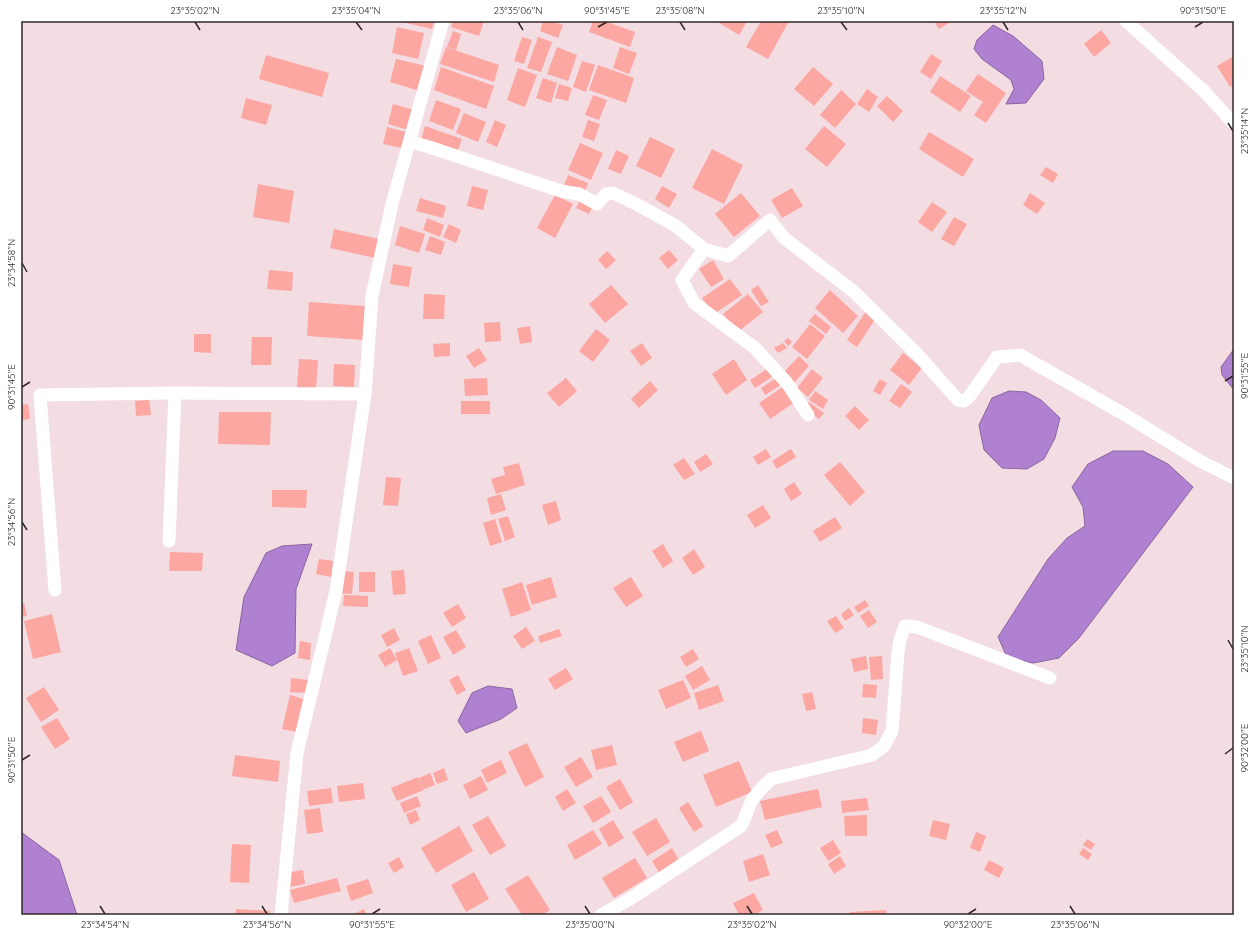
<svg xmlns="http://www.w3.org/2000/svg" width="1255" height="936" font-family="Quicksand,sans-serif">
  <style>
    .water { fill: #b080d1; stroke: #8a669f }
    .building { fill: #fca7a2 }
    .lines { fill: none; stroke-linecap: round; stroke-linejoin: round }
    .minor { stroke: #fff; stroke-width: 13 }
    .ticks { fill: none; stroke: #30282a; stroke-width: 1.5 }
    .neatline { fill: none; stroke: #30282a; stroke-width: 1.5 }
    .ticks-label { font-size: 10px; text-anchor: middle; fill: #30282a }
  </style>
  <rect width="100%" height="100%" fill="#f3dce2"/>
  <g class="water">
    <path d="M993,25L1013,36L1042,61L1044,79L1026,103L1006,104L1014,89L1011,80L982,59L974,49L977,40Z"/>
    <path d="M1234,349V390L1222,375L1221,367Z"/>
    <path d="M1009,391L1026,392L1041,400L1060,418L1055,438L1044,459L1027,469L1002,468L984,450L979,425L992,398Z"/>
    <path d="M1113,451H1143L1168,464L1193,487L1079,638L1059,658L1033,663L1007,657L998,637L1048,559L1067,538L1085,526L1083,507L1072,487L1088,464Z"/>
    <path d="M312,544L296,589L295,653L272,666L236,650L244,597L266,553L282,546Z"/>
    <path d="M488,686L512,689L517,708L501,719L466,733L458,721L472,693Z"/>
    <path d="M21,832L59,860L77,915H21Z"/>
  </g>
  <g class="building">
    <path d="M398,21H434L432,29Z"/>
    <path d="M453,21H484L479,36L451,27Z"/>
    <path d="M543,21H550L563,25L558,38L540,31Z"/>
    <path d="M593,21H604L635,32L630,47L589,32Z"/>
    <path d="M716,21H747L739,35Z"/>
    <path d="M761,21H789L768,59L746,47Z"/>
    <path d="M934,21H952L939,29Z"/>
    <path d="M397,27L424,33L418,59L392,53Z"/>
    <path d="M1101,30L1111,43L1094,57L1084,44Z"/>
    <path d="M453,31L461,34L456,50L447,47Z"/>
    <path d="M522,37L532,40L524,64L514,61Z"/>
    <path d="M538,37L552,42L541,72L527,68Z"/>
    <path d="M446,47L499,65L494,82L440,64Z"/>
    <path d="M557,47L577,55L568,81L547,74Z"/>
    <path d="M620,47L637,53L629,74L613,68Z"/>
    <path d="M931,54L942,61L931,79L920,72Z"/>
    <path d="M266,55L329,73L322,97L259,79Z"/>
    <path d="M1234,56V84L1230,87L1217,66Z"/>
    <path d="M396,59L426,66L420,91L390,82Z"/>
    <path d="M582,61L595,65L586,92L573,87Z"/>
    <path d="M598,65L634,78L626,103L589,90Z"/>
    <path d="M441,67L494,86L486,109L434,90Z"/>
    <path d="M813,67L833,84L814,106L794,89Z"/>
    <path d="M518,68L537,75L525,107L507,100Z"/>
    <path d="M978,74L1006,93L986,123L974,115L983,102L966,91Z"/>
    <path d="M940,76L971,96L960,112L930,92Z"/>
    <path d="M543,78L557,83L551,103L536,98Z"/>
    <path d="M559,84L572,88L568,101L555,98Z"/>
    <path d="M867,89L878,97L869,112L857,104Z"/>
    <path d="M841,90L856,104L835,128L820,115Z"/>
    <path d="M593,95L607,100L599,120L585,115Z"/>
    <path d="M887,96L903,111L893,122L877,106Z"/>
    <path d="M246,98L272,105L266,125L241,118Z"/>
    <path d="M436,100L461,109L453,130L429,121Z"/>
    <path d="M393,104L414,110L408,130L388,124Z"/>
    <path d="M464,113L486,122L478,142L456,133Z"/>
    <path d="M495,120L506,125L497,147L486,142Z"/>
    <path d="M588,120L600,124L594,141L582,137Z"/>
    <path d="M425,126L462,139L457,153L421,140Z"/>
    <path d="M824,126L846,144L827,167L805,149Z"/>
    <path d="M387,127L406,132L402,148L383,144Z"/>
    <path d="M929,132L974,159L963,177L919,149Z"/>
    <path d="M650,137L675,149L661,178L636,166Z"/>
    <path d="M580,143L603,153L591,180L568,170Z"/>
    <path d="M712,149L743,165L724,204L692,188Z"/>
    <path d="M616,150L629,156L621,174L608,169Z"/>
    <path d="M1046,167L1058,174L1053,183L1040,175Z"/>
    <path d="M568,175L588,183L584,193L564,185Z"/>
    <path d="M258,184L294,191L289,223L253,217Z"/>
    <path d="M472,186L488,190L483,210L467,206Z"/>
    <path d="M662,186L677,194L669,208L655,199Z"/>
    <path d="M792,188L803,206L782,218L771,200Z"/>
    <path d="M741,193L760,216L734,237L715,214Z"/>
    <path d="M1030,193L1045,203L1037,214L1023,205Z"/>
    <path d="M555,195L573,204L555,238L537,228Z"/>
    <path d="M420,198L446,206L443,218L416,211Z"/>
    <path d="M581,198L594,204L589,214L576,208Z"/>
    <path d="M932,202L947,212L932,232L918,222Z"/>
    <path d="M954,217L967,224L954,246L941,239Z"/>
    <path d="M427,218L444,225L440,237L423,230Z"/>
    <path d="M449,224L461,230L456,243L443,237Z"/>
    <path d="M400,226L425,234L419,253L395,245Z"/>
    <path d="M334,229L379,239L375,258L330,248Z"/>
    <path d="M430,236L445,242L441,255L425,250Z"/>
    <path d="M669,250L678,260L668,269L659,258Z"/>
    <path d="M607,251L616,260L606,269L598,260Z"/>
    <path d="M713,260L724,279L711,287L699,269Z"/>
    <path d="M393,264L412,267L409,287L390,284Z"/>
    <path d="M269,270L293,272L292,291L267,289Z"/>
    <path d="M730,279L742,295L714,314L702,298Z"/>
    <path d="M611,285L628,304L605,323L589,304Z"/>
    <path d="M758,285L769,302L761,306L751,290Z"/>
    <path d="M830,290L858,316L843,333L815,308Z"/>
    <path d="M424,294L445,295L444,319H423Z"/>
    <path d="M748,294L763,312L738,332L723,314Z"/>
    <path d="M309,302L365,306L363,340L307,336Z"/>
    <path d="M866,311L876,318L857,347L847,340Z"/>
    <path d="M815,314L831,327L826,334L809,321Z"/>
    <path d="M500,322L501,341L485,342L484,323Z"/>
    <path d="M810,324L825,336L807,359L792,347Z"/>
    <path d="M530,326L532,342L520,344L517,328Z"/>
    <path d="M596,329L610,340L593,362L579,351Z"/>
    <path d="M194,334H211V353L194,352Z"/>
    <path d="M252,337H272L271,365H251Z"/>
    <path d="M788,338L792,342L788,346L784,341Z"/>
    <path d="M450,343V356L434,357L433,344Z"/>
    <path d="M642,343L652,358L641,366L630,351Z"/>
    <path d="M783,343L787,348L778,353L774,348Z"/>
    <path d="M479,348L487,360L474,368L466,356Z"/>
    <path d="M903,353L922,368L909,385L890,370Z"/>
    <path d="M799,356L809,366L794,383L783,373Z"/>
    <path d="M299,359L318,360L316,389L297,388Z"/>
    <path d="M734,359L747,380L726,395L712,374Z"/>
    <path d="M334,364L355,365L354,387L333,386Z"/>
    <path d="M767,369L772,377L755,388L750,380Z"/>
    <path d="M812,369L823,378L808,397L797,388Z"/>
    <path d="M487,378L488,395L465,396L464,379Z"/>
    <path d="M566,378L577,391L559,407L547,393Z"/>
    <path d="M776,378L781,385L765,395L761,388Z"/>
    <path d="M880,379L887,383L880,395L873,391Z"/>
    <path d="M650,381L658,390L639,408L631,399Z"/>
    <path d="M901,384L912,392L900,408L889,401Z"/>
    <path d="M784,386L795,402L770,419L759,403Z"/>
    <path d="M815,391L828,400L823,409L809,400Z"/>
    <path d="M149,400L151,415L136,416L135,401Z"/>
    <rect x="461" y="401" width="29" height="13"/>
    <path d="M809,402L824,413L819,419L805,408Z"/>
    <path d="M28,404L30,419L21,420V405Z"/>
    <path d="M855,406L869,420L859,430L845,416Z"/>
    <path d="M219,412H271L270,445L218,444Z"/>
    <path d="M766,449L771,457L758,465L753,457Z"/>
    <path d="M791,449L796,457L777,469L772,461Z"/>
    <path d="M706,454L713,464L700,472L694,462Z"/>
    <path d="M684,458L695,474L684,480L673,465Z"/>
    <path d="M840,462L865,492L850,506L824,475Z"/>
    <path d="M519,463L525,485L496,494L491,479L505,475L503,467Z"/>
    <path d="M386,477L401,478L398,506L383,505Z"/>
    <path d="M794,482L802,494L791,501L784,489Z"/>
    <path d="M272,490H307L306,508L272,507Z"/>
    <path d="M501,494L506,510L491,515L487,498Z"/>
    <path d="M556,501L561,520L548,525L542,505Z"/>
    <path d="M763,505L771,518L755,528L747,515Z"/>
    <path d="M508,516L515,537L505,541L498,519Z"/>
    <path d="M835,517L842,528L820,542L813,531Z"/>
    <path d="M495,519L502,542L490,546L483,523Z"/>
    <path d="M663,544L673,561L663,568L652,551Z"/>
    <path d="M694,549L705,567L693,575L682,558Z"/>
    <path d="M170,552L203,553L202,571H169Z"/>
    <path d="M319,559L333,561L331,577L316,574Z"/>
    <path d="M404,570L406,594L393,595L391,571Z"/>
    <path d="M343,571L354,572L352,594L340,593Z"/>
    <rect x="359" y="572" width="16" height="20"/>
    <path d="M551,577L557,597L532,605L526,585Z"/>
    <path d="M631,577L643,596L626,607L613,588Z"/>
    <path d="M522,582L531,610L511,617L502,589Z"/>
    <path d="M344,595L368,596V607L343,606Z"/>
    <path d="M865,600L869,606L858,613L854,607Z"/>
    <path d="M24,603L27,616L21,617V604Z"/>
    <path d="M458,604L466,618L452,627L443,613Z"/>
    <path d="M849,608L854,615L845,621L841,614Z"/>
    <path d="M869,610L877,622L868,628L860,616Z"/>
    <path d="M52,614L61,652L33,659L24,621Z"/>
    <path d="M836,616L844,628L835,633L827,621Z"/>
    <path d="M526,627L535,641L522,649L513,636Z"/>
    <path d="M394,628L400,640L387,647L381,635Z"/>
    <path d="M559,629L562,636L540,643L538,636Z"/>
    <path d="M456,630L466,647L453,655L443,637Z"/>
    <path d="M431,635L441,658L428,664L418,641Z"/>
    <path d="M300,641L311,643L310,660L298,658Z"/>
    <path d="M390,648L397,660L385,667L378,655Z"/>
    <path d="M409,648L418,671L403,676L395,653Z"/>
    <path d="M693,649L699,659L686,667L680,657Z"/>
    <path d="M866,656L868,669L854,672L851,659Z"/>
    <path d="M882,656L883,679L871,680L869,657Z"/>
    <path d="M702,666L710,680L693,690L685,676Z"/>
    <path d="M566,668L573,679L555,690L548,679Z"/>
    <path d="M458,675L466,690L457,695L449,680Z"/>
    <path d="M291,678L309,680L308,693L290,692Z"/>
    <path d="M683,680L691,698L666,709L658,690Z"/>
    <path d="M863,684L877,685L876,698L862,697Z"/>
    <path d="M718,685L724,701L699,710L694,693Z"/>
    <path d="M44,687L59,710L41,722L26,698Z"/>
    <path d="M812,692L816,709L806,711L802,694Z"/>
    <path d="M290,695L304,699L297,732L282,729Z"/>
    <path d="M57,718L70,739L55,749L41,727Z"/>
    <path d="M863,718L878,720L876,735L862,733Z"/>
    <path d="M701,731L709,751L683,762L674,742Z"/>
    <path d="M527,743L544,777L525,787L508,752Z"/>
    <path d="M612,745L617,765L596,770L591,750Z"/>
    <path d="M235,755L280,761L278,782L232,776Z"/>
    <path d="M581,757L593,777L576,787L564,767Z"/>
    <path d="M501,760L507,773L487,783L481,770Z"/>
    <path d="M739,761L752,792L716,807L703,775Z"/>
    <path d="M444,768L448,780L437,784L433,773Z"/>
    <path d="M430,773L435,785L424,789L419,778Z"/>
    <path d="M481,776L488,790L470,799L463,785Z"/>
    <path d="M418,777L424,790L397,801L391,788Z"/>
    <path d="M620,779L633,802L620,810L606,787Z"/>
    <path d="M363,783L365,799L339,802L337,786Z"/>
    <path d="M331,788L333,803L309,806L307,791Z"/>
    <path d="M567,789L576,803L563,811L555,797Z"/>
    <path d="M818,789L822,807L765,820L760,801Z"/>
    <path d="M417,796L421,806L404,813L400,803Z"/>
    <path d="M601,796L611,812L593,823L583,806Z"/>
    <path d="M867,798L869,810L842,813L841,801Z"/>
    <path d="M688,802L703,826L694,832L679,808Z"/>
    <path d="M320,808L323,832L307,834L304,810Z"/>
    <path d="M416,810L420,820L410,825L406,814Z"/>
    <path d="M867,815V836H845L844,816Z"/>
    <path d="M488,816L506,846L490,855L472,825Z"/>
    <path d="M656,818L670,842L647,856L632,832Z"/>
    <path d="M613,820L624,838L609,847L599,829Z"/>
    <path d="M933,820L950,824L946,840L929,836Z"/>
    <path d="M459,826L473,851L436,873L421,848Z"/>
    <path d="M593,830L602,844L575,860L567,845Z"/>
    <path d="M777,830L783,843L771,848L765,835Z"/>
    <path d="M976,832L986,836L980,852L970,848Z"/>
    <path d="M1087,839L1095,844L1091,850L1083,845Z"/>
    <path d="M833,840L841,853L828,861L820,848Z"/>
    <path d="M232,844L251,845L249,883L230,882Z"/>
    <path d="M672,848L680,862L660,874L652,861Z"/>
    <path d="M1083,848L1092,854L1088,860L1079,854Z"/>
    <path d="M763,854L770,875L749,882L743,861Z"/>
    <path d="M840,856L846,866L834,874L828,864Z"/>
    <path d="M399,857L404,867L394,873L388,863Z"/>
    <path d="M635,858L647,878L614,898L602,878Z"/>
    <path d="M989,860L1004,868L999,878L984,870Z"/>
    <path d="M303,870L305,884L289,887L286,873Z"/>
    <path d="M474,872L489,899L466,912L451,885Z"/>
    <path d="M528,875L550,910L542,915H522L505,889Z"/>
    <path d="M337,878L341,891L294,903L290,890Z"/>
    <path d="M368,879L373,893L351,901L346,886Z"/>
    <path d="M754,893L763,910L754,915H739L733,903Z"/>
    <path d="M236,909L270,911L269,915H235Z"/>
    <path d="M364,909L367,915H352Z"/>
    <path d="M886,910L887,915H850V912Z"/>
  </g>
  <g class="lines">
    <g class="minor">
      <path d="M1126,21L1204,91L1234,124"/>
      <path d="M410,142L426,146L561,191L579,194L597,204L606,194L613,193L638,205L676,226L704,249L728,256L770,220L784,238L853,291L917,354L958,400L964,401L969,397L997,357L1020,355L1122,413L1200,461L1234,478"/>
      <path d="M704,249L682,280L694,303L755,348L787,383L808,415"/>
      <path d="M169,541L175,393"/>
      <path d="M55,590L40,395L171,393L365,394"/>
      <path d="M281,915L297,753L336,591L365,394L372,296L392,204L443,21"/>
      <path d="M601,915L630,899L741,826C745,818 748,810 751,802C756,793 764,786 771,779L872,755L884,746L892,731L898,653L900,640L905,626L917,627L1050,678"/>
    </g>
  </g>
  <path class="ticks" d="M195,22L200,30M356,22L362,30M518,22L523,30M680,22L685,30M841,22L847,30M1003,22L1008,30M598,27L607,22M1195,27L1203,22M1228,123L1233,131M22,263L27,272M1225,381L1233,376M22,387L30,382M22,522L27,530M1228,640L1233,649M1225,754L1233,748M22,760L30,755M100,906L105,914M262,906L267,914M585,906L590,914M747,906L752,914M1070,906L1075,914M372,914L380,909M968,914L976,909"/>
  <rect width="1255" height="936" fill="none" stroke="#ffffff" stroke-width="44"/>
  <rect x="22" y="22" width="1211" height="892" class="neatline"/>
  <g class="ticks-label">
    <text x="195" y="14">23°35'02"N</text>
    <text x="356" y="14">23°35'04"N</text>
    <text x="518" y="14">23°35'06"N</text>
    <text x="607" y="14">90°31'45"E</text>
    <text x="680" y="14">23°35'08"N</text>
    <text x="841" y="14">23°35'10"N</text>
    <text x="1003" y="14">23°35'12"N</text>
    <text x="1203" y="14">90°31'50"E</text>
    <text transform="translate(1244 131) rotate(-90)" y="4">23°35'14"N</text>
    <text transform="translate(11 263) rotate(-90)" y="4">23°34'58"N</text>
    <text transform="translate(1244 376) rotate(-90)" y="4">90°31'55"E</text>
    <text transform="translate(11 387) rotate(-90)" y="4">90°31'45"E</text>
    <text transform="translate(11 522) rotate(-90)" y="4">23°34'56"N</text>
    <text transform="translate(1244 649) rotate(-90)" y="4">23°35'10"N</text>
    <text transform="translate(1244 748) rotate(-90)" y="4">90°32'00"E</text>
    <text transform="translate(11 760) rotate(-90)" y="4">90°31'50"E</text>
    <text x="105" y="928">23°34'54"N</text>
    <text x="267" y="928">23°34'56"N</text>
    <text x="372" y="928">90°31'55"E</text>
    <text x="590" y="928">23°35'00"N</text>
    <text x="752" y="928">23°35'02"N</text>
    <text x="968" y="928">90°32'00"E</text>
    <text x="1075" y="928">23°35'06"N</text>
  </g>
</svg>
